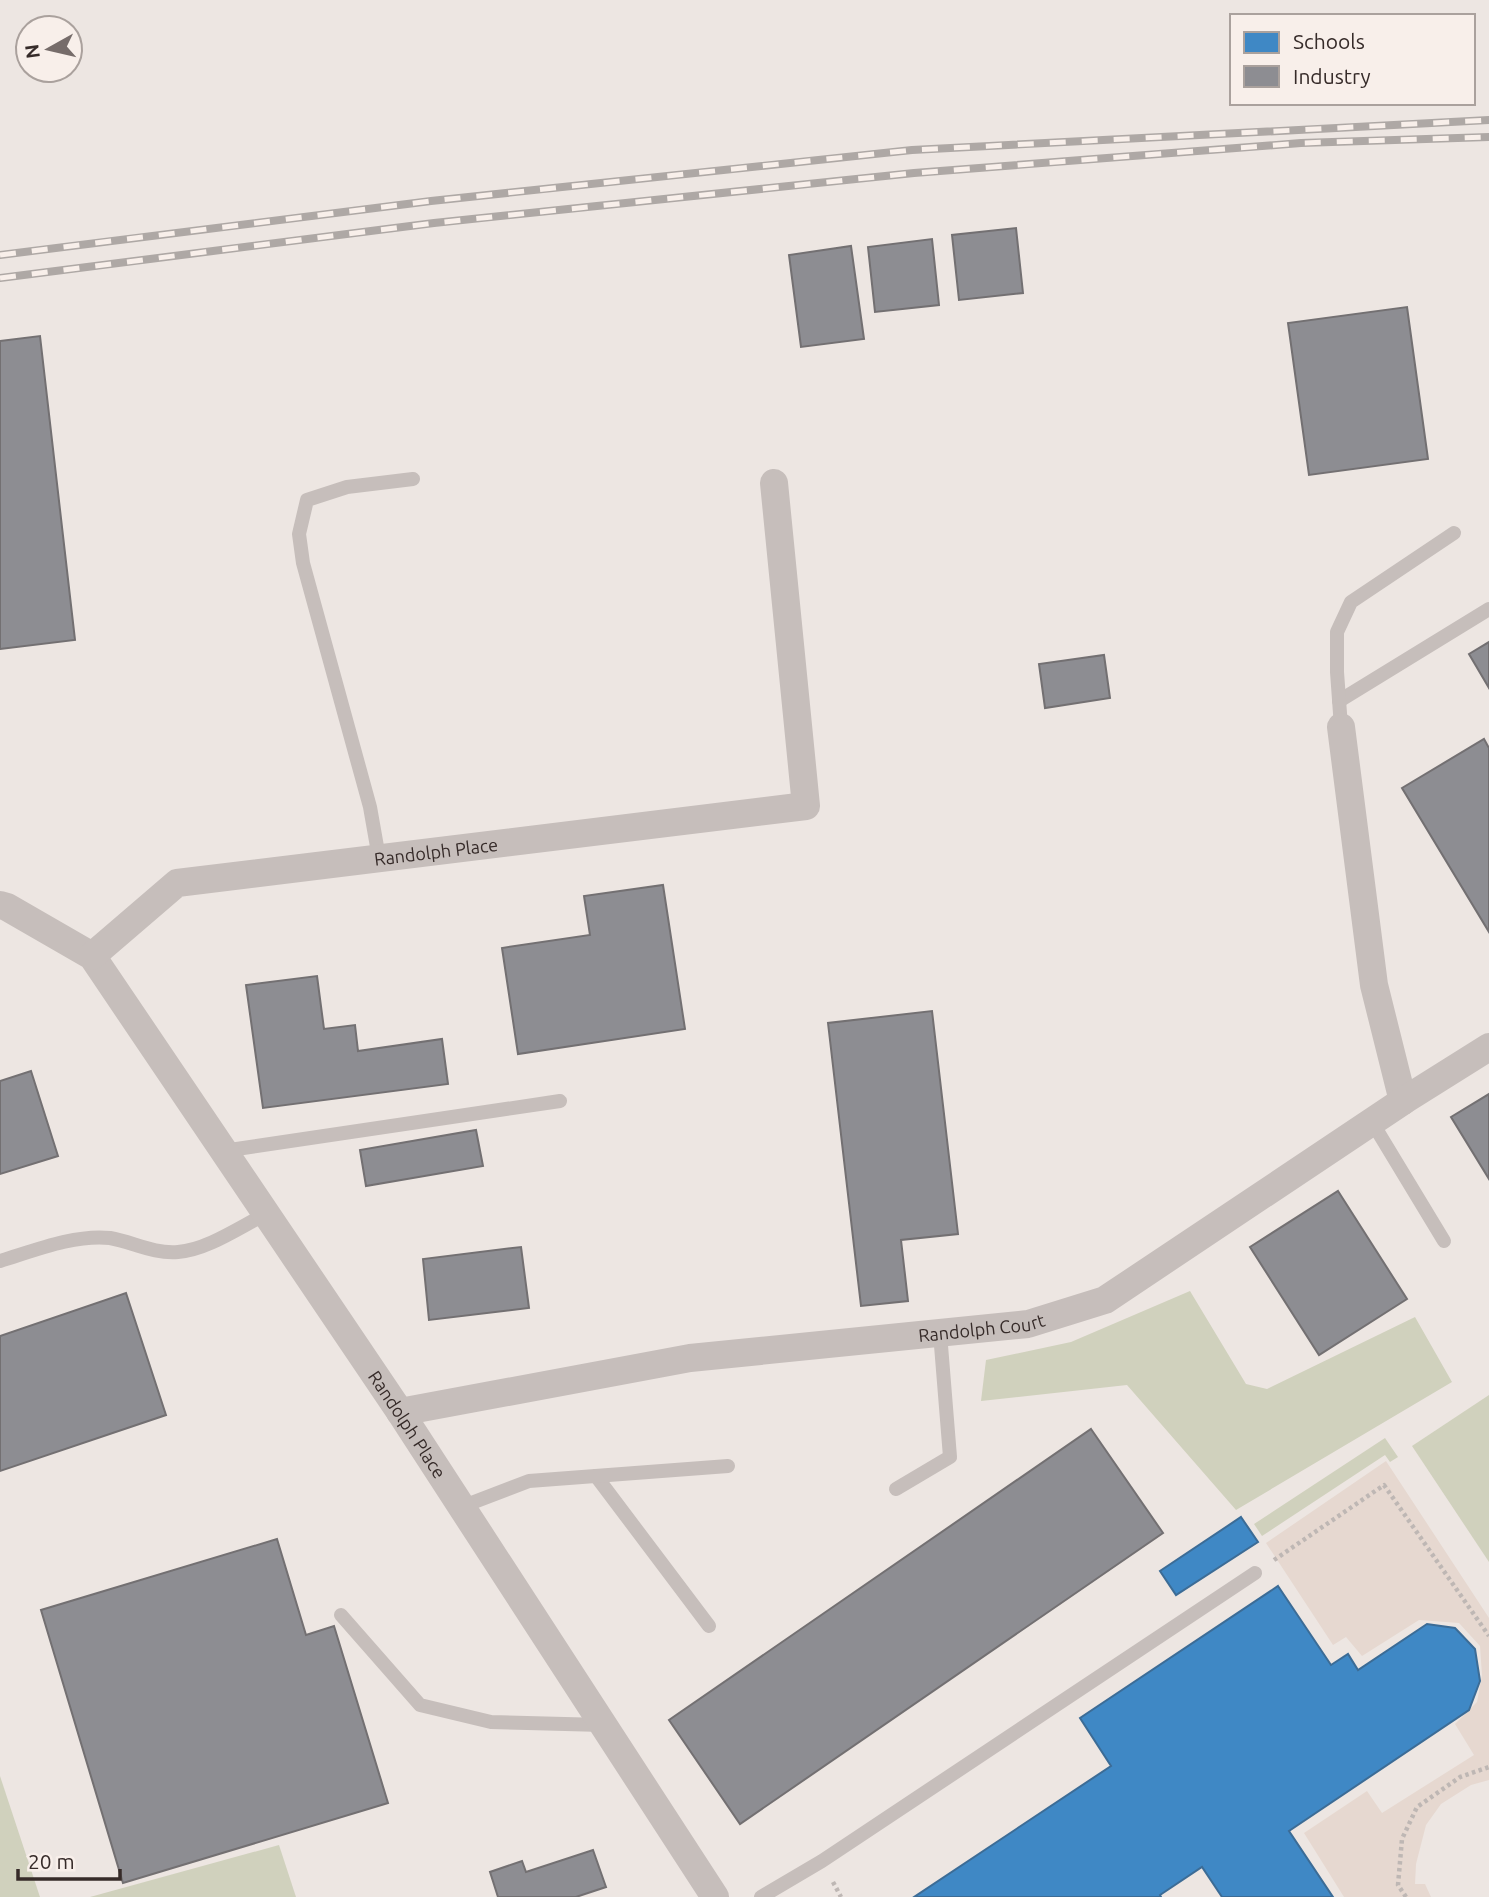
<svg xmlns="http://www.w3.org/2000/svg" width="1489" height="1897" font-family="Ubuntu,sans-serif">
  <style>
    .green { fill: #d0d1bd }
    .plaza { fill: #e6d8d0 }
    .schools { fill: #3f88c5; stroke: #3c6c96; stroke-width: 2 }
    .industry { fill: #8d8d92; stroke: #737072; stroke-width: 2 }
    .lines { fill: none; stroke-linecap: round; stroke-linejoin: round }
    .path { stroke: #beb7b4; stroke-width: 4.5; stroke-dasharray: 3.5 3.5; stroke-linecap: butt }
    .lane { stroke: #c6bebb; stroke-width: 14 }
    .street { stroke: #c6bebb; stroke-width: 28 }
    .rail-casing { stroke: #aea8a5; stroke-width: 8 }
    .rail { stroke: #f8efea; stroke-width: 5; stroke-dasharray: 16; stroke-linecap: butt }
    .labels { text-anchor: middle; dominant-baseline: central; stroke-width: 7; stroke-linejoin: round; paint-order: stroke }
    .street-label { font-size: 18px; fill: #362b29; stroke: #f8efea }
  </style>
  <rect width="100%" height="100%" fill="#ede6e2"/>
  <g class="green">
    <path d="M1190,1291L1246,1384L1267,1389L1415,1317L1452,1382L1236,1510L1127,1385L981,1401L986,1360L1071,1342Z"/>
    <path d="M1489,1395V1562L1412,1446Z"/>
    <path d="M1385,1438L1398,1457L1390,1462L1385,1455L1262,1536L1254,1524Z"/>
    <path d="M0,1776L40,1897H0Z"/>
    <path d="M279,1845L296,1897H90Z"/>
  </g>
  <path class="plaza" d="M1386,1461L1489,1618V1780L1471,1785L1441,1804L1426,1825L1416,1864L1415,1884H1425L1431,1897H1344L1304,1833L1367,1791L1382,1813L1474,1755L1455,1724L1477,1702L1482,1675L1480,1646L1459,1623L1419,1620L1362,1656L1346,1637L1333,1645L1266,1543Z"/>
  <g class="schools">
    <path d="M1241,1517L1258,1542L1176,1595L1160,1571Z"/>
    <path d="M1278,1586L1331,1665L1348,1654L1358,1670L1427,1624L1455,1628L1475,1649L1480,1681L1469,1710L1289,1831L1333,1897H1222L1202,1867L1160,1895L1161,1897H914L1111,1766L1080,1718Z"/>
  </g>
  <g class="industry">
    <path d="M1016,228L1023,293L959,300L952,235Z"/>
    <path d="M932,239L939,305L875,312L868,247Z"/>
    <path d="M851,246L864,339L801,347L789,255Z"/>
    <path d="M1407,307L1428,459L1309,475L1288,323Z"/>
    <path d="M40,336L75,640L0,649V341Z"/>
    <path d="M1489,642V688L1469,654Z"/>
    <path d="M1104,655L1110,698L1045,708L1039,664Z"/>
    <path d="M1484,739L1489,748V932L1402,788Z"/>
    <path d="M663,885L685,1029L518,1054L502,948L590,935L584,896Z"/>
    <path d="M317,976L324,1029L355,1025L358,1051L442,1039L448,1084L263,1108L246,985Z"/>
    <path d="M932,1011L958,1234L901,1240L908,1301L861,1306L828,1023Z"/>
    <path d="M31,1071L58,1156L0,1174V1081Z"/>
    <path d="M1489,1094V1179L1451,1117Z"/>
    <path d="M476,1130L483,1166L366,1186L360,1150Z"/>
    <path d="M1338,1191L1407,1299L1319,1355L1250,1247Z"/>
    <path d="M521,1247L529,1308L429,1320L423,1259Z"/>
    <path d="M126,1293L166,1415L0,1471V1336Z"/>
    <path d="M1091,1429L1163,1533L740,1824L669,1720Z"/>
    <path d="M277,1539L306,1635L334,1626L388,1803L123,1883L41,1610Z"/>
    <path d="M593,1850L606,1887L576,1897H498L490,1872L522,1861L526,1872Z"/>
  </g>
  <g class="lines">
    <g class="path">
      <path d="M1274,1560L1384,1485L1489,1636"/>
      <path d="M833,1882L841,1897"/>
      <path d="M1406,1897L1398,1885L1402,1839L1417,1807L1460,1777L1489,1767"/>
    </g>
    <g class="lane">
      <path d="M1339,701L1489,609"/>
      <path d="M1341,727L1337,672V632L1351,602L1454,533"/>
      <path d="M379,858L370,807L303,563L299,534L307,500L347,487L413,479"/>
      <path d="M1372,1122L1444,1241"/>
      <path d="M223,1151L560,1101"/>
      <path d="M0,1261C33,1251 75,1234 110,1238C133,1242 153,1254 178,1252C207,1250 240,1227 266,1214"/>
      <path d="M596,1476L709,1626"/>
      <path d="M896,1489L950,1457L940,1333"/>
      <path d="M461,1507L529,1481L728,1466"/>
      <path d="M341,1615L420,1705L491,1722L603,1725"/>
      <path d="M761,1897L822,1861L1255,1573"/>
    </g>
    <g class="street">
      <path d="M1341,727L1374,985L1403,1101"/>
      <path id="s1" d="M0,905L7,907L92,956L400,1412L715,1897"/>
      <path id="s2" d="M92,956L177,883L806,806L774,483"/>
      <path id="s3" d="M400,1412L690,1358L1028,1324L1105,1300L1403,1101L1489,1047"/>
    </g>
    <defs>
      <g id="rail">
        <path d="M0,255L431,201L912,150L1489,120"/>
        <path d="M0,278L434,223L914,173L1301,143L1489,137"/>
      </g>
    </defs>
    <use href="#rail" class="rail-casing"/>
    <use href="#rail" class="rail"/>
  </g>
  <g class="labels">
    <g class="street-label">
      <text stroke="none"><textPath href="#s2" startOffset="373">Randolph Place</textPath></text>
      <text stroke="none"><textPath href="#s3" startOffset="588">Randolph Court</textPath></text>
      <text stroke="none"><textPath href="#s1" startOffset="670">Randolph Place</textPath></text>
    </g>
  </g>
  <rect x="1230" y="14" width="245" height="91" fill="#f8efea" stroke="#aaa19d" stroke-width="2"/>
  <rect x="1244" y="32" width="35" height="21" fill="#3f88c5" stroke="#aaa19d" stroke-width="2"/>
  <text x="1293" y="49" font-size="21" fill="#362b29">Schools</text>
  <rect x="1244" y="66" width="35" height="21" fill="#8d8d92" stroke="#aaa19d" stroke-width="2"/>
  <text x="1293" y="84" font-size="21" fill="#362b29">Industry</text>
  <g transform="translate(49 49) rotate(262)"><circle r="33" fill="#f8efea" stroke="#aaa19d" stroke-width="2"/>
  <path d="M0-5L12 26L0 18L-12 26Z" fill="#766c6a"/>
  <text y="-10" font-size="19" font-weight="bold" text-anchor="middle" fill="#362b29">N</text>
  </g>
  <path d="M18 1869v10h102v-10" fill="none" stroke="#362b29" stroke-width="3.5"/>
  <text x="28" y="1869" font-size="21" fill="#362b29" stroke="#f8efea" stroke-width="5" paint-order="stroke">20 m</text>
</svg>
